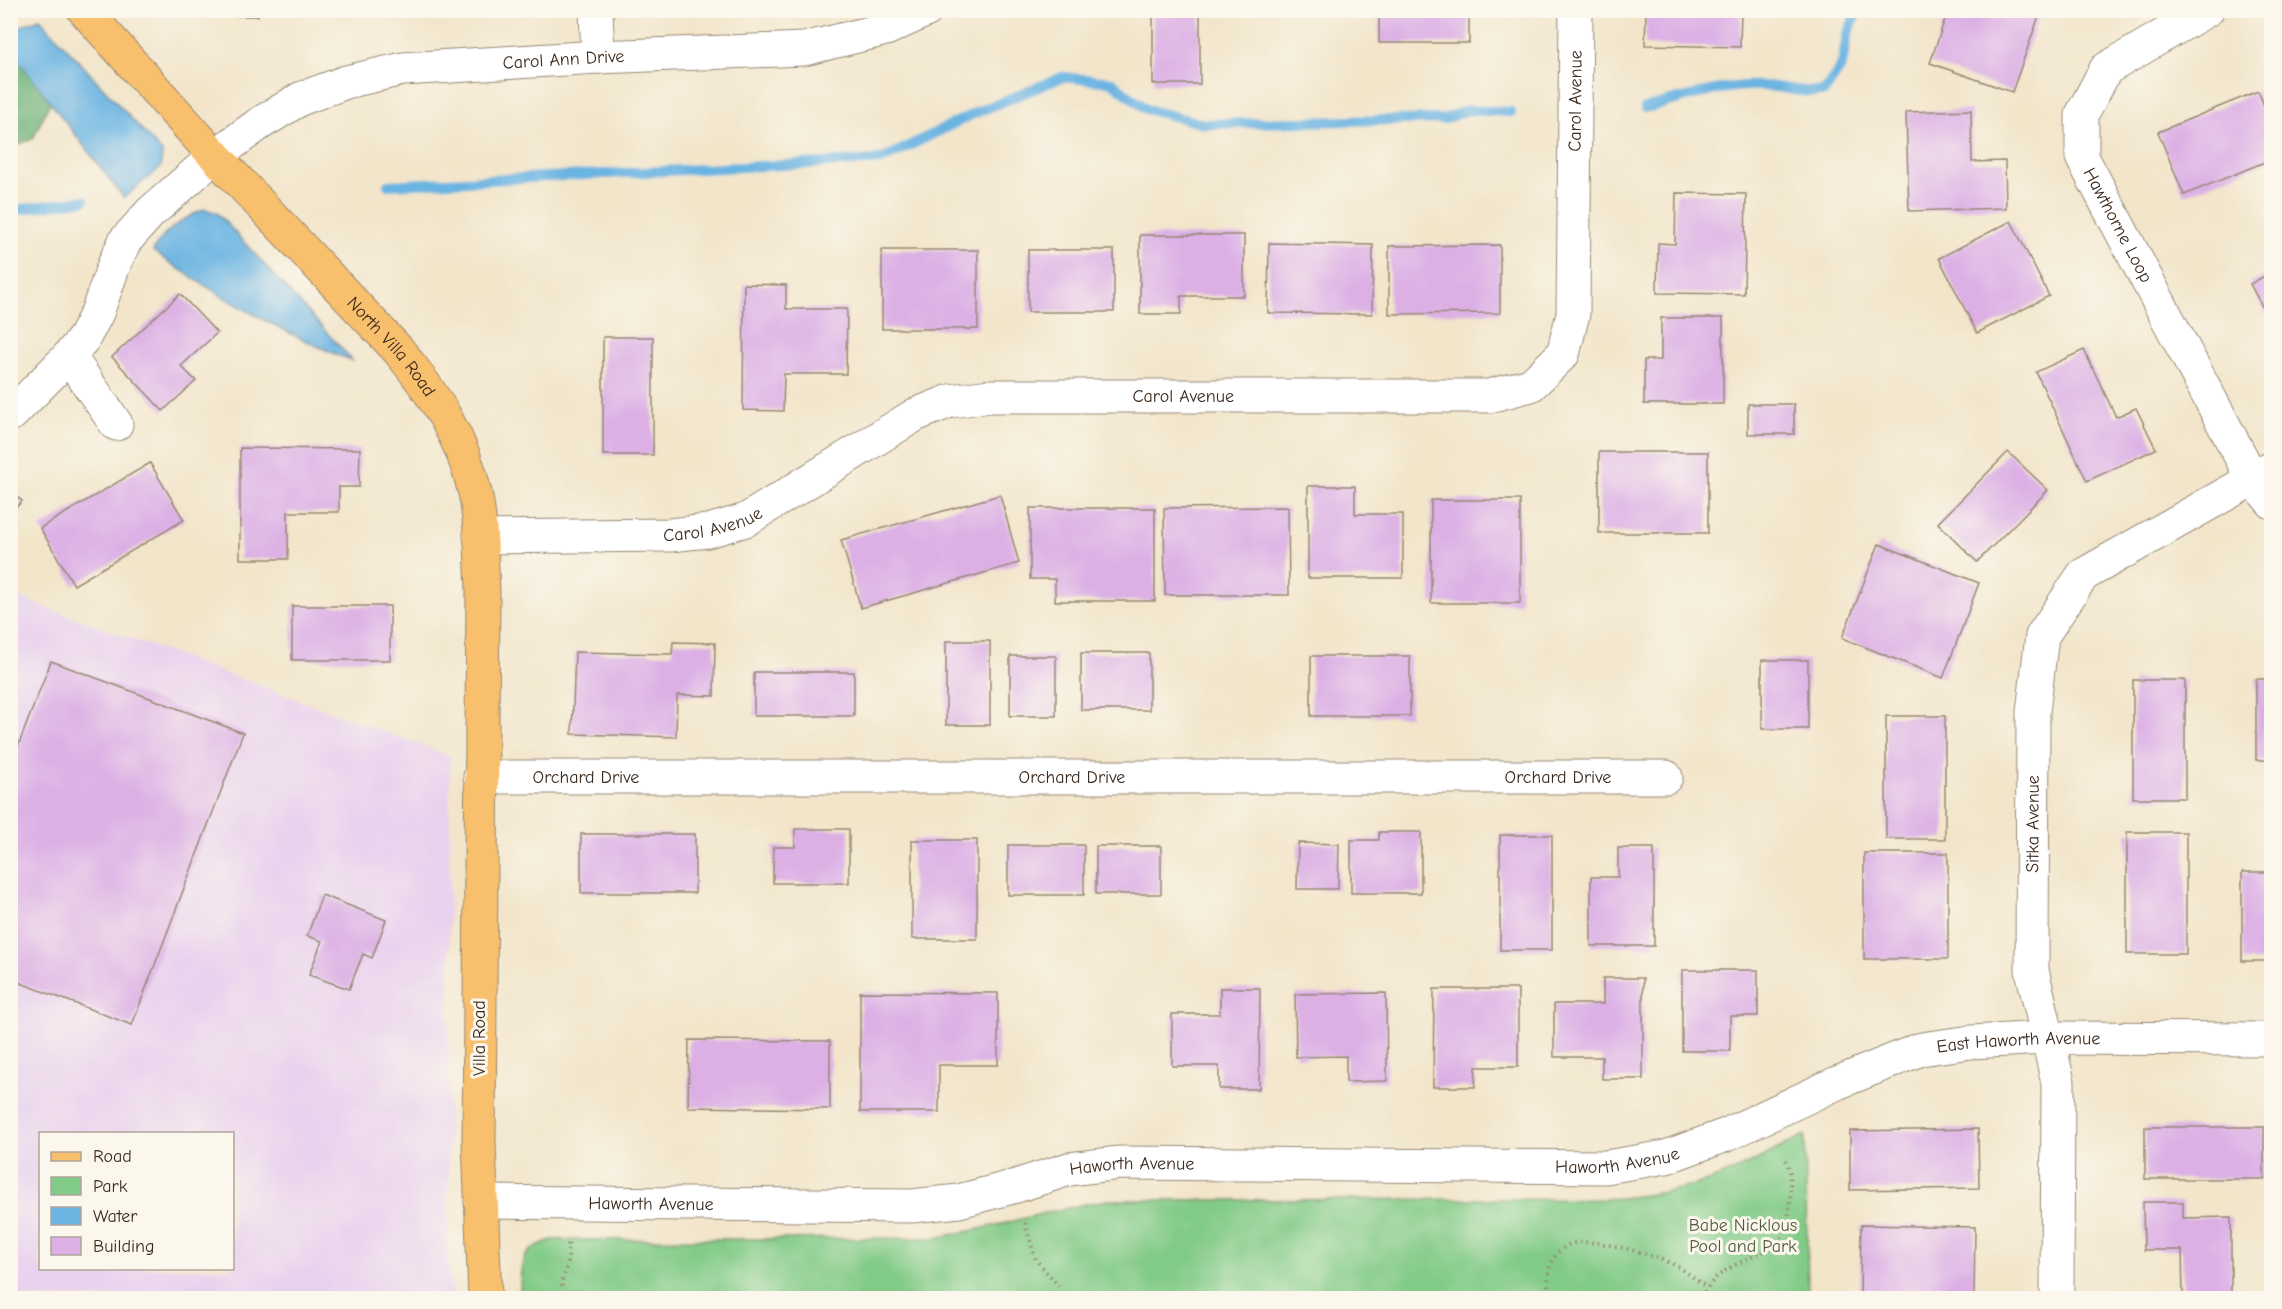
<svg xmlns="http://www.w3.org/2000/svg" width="2282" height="1309" font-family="'Comic Neue',sans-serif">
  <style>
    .built { fill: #e9d2ee; fill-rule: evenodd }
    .green { fill: #82cb87; stroke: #5e7a52; stroke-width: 1.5 }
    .forest { fill: #69af74; stroke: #526c49; stroke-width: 1.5 }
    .water { fill: #6ab4e2; stroke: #526f80; stroke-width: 1.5 }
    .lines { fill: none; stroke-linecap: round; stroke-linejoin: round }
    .stream { stroke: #6ab4e2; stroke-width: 10 }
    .building { fill: #dcb0e5 }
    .minor-casing { stroke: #968874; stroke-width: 35 }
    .major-casing { stroke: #968874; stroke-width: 35 }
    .path { stroke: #968874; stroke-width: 4; stroke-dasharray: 1.5 4.5; stroke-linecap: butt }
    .minor { stroke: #fff; stroke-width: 33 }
    .major { stroke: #f8bf6c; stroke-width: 33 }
    .labels { text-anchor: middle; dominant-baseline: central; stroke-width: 6; stroke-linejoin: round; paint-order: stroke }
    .street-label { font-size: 18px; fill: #3b2a1e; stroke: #fbf7ec }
    .park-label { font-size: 18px; fill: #505a3e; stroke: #fbf7ec }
  </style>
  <rect width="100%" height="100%" fill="#fbf7ec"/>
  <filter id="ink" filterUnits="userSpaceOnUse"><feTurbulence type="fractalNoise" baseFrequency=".0167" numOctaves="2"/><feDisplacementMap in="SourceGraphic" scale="12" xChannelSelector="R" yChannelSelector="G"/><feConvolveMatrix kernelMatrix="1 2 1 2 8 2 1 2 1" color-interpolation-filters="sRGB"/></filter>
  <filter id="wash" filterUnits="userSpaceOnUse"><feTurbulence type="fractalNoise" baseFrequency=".008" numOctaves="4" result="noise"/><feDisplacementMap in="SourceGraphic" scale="24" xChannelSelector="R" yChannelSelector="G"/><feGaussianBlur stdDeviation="1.35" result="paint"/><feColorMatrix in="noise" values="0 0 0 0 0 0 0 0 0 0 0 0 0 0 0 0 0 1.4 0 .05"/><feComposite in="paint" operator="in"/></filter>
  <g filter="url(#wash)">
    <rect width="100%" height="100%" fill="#f2e5ca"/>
    <path class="built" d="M10,594L450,756L448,1263L454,1298H11ZM40,1134H232V1268H40Z"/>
    <path class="green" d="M1805,1135L1808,1298H520C521,1266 517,1251 552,1240L932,1238C992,1230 1048,1209 1108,1200L1604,1199C1639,1197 1671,1193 1704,1182C1739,1171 1772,1151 1805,1135Z"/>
    <path class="forest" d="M10,44L51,100L33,139L11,147Z"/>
    <g class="water">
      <path d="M40,19L162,152L161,167L124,198L11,51V27L13,29Z"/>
      <path d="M205,209L217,213L353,361C285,335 212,293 153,251C164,231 185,217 205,209Z"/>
    </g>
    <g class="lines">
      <g class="stream">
        <path d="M1645,108C1683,99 1724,83 1764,86C1785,87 1801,93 1824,92L1842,65L1847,35L1858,10"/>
        <path d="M388,185L881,160L975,113L1063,77L1112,82L1146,109L1204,124L1445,119L1467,110L1511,112"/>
        <path d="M10,211L84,200"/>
      </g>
    </g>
    <g id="blocks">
      <g class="building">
        <rect x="218" y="10" width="40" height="6"/>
        <rect x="1153" y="10" width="47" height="74"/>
        <rect x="1379" y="10" width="90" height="33"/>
        <path d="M1646,10H1741L1740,47L1645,45Z"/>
        <path d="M1948,10H2041L2012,92L1930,63Z"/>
        <path d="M2258,91L2272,124V159L2184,195L2158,132Z"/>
        <path d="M1971,110L1972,162L2005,161L2006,208L1909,211L1906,112Z"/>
        <path d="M1676,193L1746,194L1744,294L1657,293L1658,243L1675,244Z"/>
        <path d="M2011,221L2049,296L1977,333L1939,258Z"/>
        <path d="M1140,235H1244V296H1181V314H1140Z"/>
        <path d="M1269,243L1373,245L1372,314L1268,313Z"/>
        <path d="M1500,245V313L1389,314V246Z"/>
        <rect x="882" y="250" width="96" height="79"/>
        <rect x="1028" y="250" width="86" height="62"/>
        <path d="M2272,272V325L2250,284Z"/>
        <path d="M744,284L786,285V309H847L846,374H784L783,411L743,410Z"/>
        <path d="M180,294L217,333L181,366L196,381L163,411L112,357Z"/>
        <path d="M1661,318H1723V404H1644V360H1661Z"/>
        <rect x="603" y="337" width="50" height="118"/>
        <path d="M2084,350L2116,417L2136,408L2156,449L2087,481L2036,372Z"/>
        <rect x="1748" y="404" width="46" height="30"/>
        <path d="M240,448L360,449L359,487H339V512H288V559H240Z"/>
        <rect x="1599" y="452" width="109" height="81"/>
        <path d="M2008,452L2048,490L1977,562L1938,523Z"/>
        <path d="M150,463L184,520L74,585L40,528Z"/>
        <path d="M1308,486H1355V514H1403V578H1308Z"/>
        <path d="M10,491L22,501L10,514Z"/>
        <path d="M1000,495L1019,563L861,608L841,540Z"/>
        <rect x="1431" y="500" width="89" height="103"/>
        <path d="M1288,507L1289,595H1165L1164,508Z"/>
        <path d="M1030,508H1155V601H1055V579H1030Z"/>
        <path d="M1879,544L1979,583L1943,678L1842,638Z"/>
        <rect x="292" y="606" width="98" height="54"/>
        <rect x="946" y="641" width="44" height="84"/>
        <path d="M673,642L715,643L714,696L677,695L676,737L572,734L575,652L672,654Z"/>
        <rect x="1081" y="653" width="68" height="57"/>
        <rect x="1010" y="656" width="46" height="60"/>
        <rect x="1311" y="656" width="99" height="60"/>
        <rect x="1762" y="660" width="46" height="69"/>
        <path d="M51,661L243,733L132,1025L10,979V767Z"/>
        <rect x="754" y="672" width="100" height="44"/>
        <rect x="2256" y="679" width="16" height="81"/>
        <rect x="2133" y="680" width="52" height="118"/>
        <rect x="1886" y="716" width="59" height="123"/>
        <path d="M795,829H849V883H773V847H795Z"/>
        <path d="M1379,832H1421V893H1351V840H1379Z"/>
        <rect x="2127" y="832" width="59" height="122"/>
        <rect x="581" y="834" width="114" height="59"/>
        <rect x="1500" y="835" width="52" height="115"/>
        <rect x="912" y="840" width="65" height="99"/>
        <path d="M1298,843L1339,844L1338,889H1297Z"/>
        <rect x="1008" y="845" width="76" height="50"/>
        <rect x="1096" y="846" width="65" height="48"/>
        <path d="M1618,848H1654V946H1591V877H1618Z"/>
        <rect x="1864" y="853" width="84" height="106"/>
        <rect x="2242" y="872" width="30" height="89"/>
        <path d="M322,895L386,920L372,958L363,954L349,989L309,975L322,941L307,936Z"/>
        <path d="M1682,970H1758V1016H1730V1051H1682Z"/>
        <path d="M1603,978H1643V1079H1602V1057H1554V1004H1603Z"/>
        <path d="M1220,988H1260L1259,1089H1219V1066H1172V1014H1220Z"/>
        <path d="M1434,989H1518V1067H1476L1475,1087H1433Z"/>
        <path d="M860,992L998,993V1065H939V1112H860Z"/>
        <path d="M1386,993L1387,1081L1346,1082V1056L1296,1057L1295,994Z"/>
        <path d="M689,1040L830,1041V1109L688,1107Z"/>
        <rect x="2145" y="1127" width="119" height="52"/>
        <path d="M1978,1129L1979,1188L1850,1190V1131Z"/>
        <path d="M2143,1202H2183V1218L2231,1217V1296H2183L2182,1250H2144Z"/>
        <path d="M1861,1225L1975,1227L1974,1298H1860Z"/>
      </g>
    </g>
  </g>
  <g filter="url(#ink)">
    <use href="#blocks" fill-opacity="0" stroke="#968874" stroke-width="1.5"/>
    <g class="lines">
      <defs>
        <g id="minor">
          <path d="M596,10L598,57"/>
          <path id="s1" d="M2207,10L2106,69L2082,114V157L2252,478L2272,502"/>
          <path d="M69,356L116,424"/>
          <path id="s2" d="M12,414L69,356L84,338L97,313L115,262L125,241L151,212L215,156L259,124L300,99L346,82L403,69L598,57L804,49L886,29L927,10"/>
          <path id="s3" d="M480,537L670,535L708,531L746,520L915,415L950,401L991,396H1489L1531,385L1563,354L1573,314L1576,10"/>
          <path id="s4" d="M480,777H1666"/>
          <path id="s5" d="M481,1202L912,1206L959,1201L1016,1186L1069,1169L1120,1163L1606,1167L1666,1157L1726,1135L1837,1083L1921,1049L1971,1042L2046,1038L2272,1039"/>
          <path id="s6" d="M2057,1298L2058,1082L2032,970L2033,712L2042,636L2083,575L2272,468"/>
        </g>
        <g id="major">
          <path id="s7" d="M84,10L215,156L399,351C433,393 463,438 475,493C482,524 481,558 483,590L479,1142L485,1298"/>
        </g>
      </defs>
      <use href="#minor" class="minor-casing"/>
      <use href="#major" class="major-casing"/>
      <g class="path">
        <path d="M1025,1223L1036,1260L1060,1287"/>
        <path d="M565,1298C559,1279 562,1283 567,1266C569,1258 568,1249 568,1241"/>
        <path d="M1548,1298C1548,1285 1547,1269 1554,1258C1557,1253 1563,1247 1568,1245C1587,1235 1656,1255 1676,1266C1686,1271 1696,1280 1706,1287"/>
        <path d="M1702,1298C1712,1273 1735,1265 1758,1254C1767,1250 1776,1246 1781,1238C1789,1225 1790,1208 1790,1193C1791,1181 1791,1166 1784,1157"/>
      </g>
      <use href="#minor" class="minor"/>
      <use href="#major" class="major"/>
    </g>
  </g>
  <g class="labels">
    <g class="street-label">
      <text stroke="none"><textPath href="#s2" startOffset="705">Carol Ann Drive</textPath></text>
      <text stroke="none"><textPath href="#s3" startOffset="1386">Carol Avenue</textPath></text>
      <text stroke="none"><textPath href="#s1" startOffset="288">Hawthorne Loop</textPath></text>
      <text stroke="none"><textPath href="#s7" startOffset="456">North Villa Road</textPath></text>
      <text stroke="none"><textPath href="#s3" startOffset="738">Carol Avenue</textPath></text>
      <text stroke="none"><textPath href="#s3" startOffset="234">Carol Avenue</textPath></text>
      <text stroke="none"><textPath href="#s4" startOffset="106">Orchard Drive</textPath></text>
      <text stroke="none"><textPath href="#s4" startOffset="592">Orchard Drive</textPath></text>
      <text stroke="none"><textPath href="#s4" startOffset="1078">Orchard Drive</textPath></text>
      <text stroke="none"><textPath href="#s6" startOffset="477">Sitka Avenue</textPath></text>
      <text transform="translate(479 1038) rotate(-90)">Villa Road</text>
      <text stroke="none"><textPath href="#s5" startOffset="1566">East Haworth Avenue</textPath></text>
      <text stroke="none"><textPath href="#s5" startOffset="1142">Haworth Avenue</textPath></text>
      <text stroke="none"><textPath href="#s5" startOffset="656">Haworth Avenue</textPath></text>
      <text stroke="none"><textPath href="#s5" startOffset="170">Haworth Avenue</textPath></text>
    </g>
    <g class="park-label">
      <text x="1743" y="1225">Babe Nicklous<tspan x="1743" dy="21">Pool and Park</tspan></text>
    </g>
  </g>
  <rect width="2282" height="1309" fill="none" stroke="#fbf7ec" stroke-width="36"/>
  <rect x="39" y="1132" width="195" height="138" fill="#fbf7ec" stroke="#aea59a" stroke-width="1.5"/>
  <rect x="51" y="1152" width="30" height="9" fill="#f8bf6c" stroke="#aea59a" stroke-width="1.5"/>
  <text x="93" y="1162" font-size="18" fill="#3b2a1e">Road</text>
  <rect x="51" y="1177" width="30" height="18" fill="#82cb87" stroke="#aea59a" stroke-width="1.5"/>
  <text x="93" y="1192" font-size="18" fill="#3b2a1e">Park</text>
  <rect x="51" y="1207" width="30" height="18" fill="#6ab4e2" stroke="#aea59a" stroke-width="1.5"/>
  <text x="93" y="1222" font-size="18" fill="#3b2a1e">Water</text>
  <rect x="51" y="1237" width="30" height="18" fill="#dcb0e5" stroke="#aea59a" stroke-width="1.5"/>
  <text x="93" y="1252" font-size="18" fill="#3b2a1e">Building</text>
</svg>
